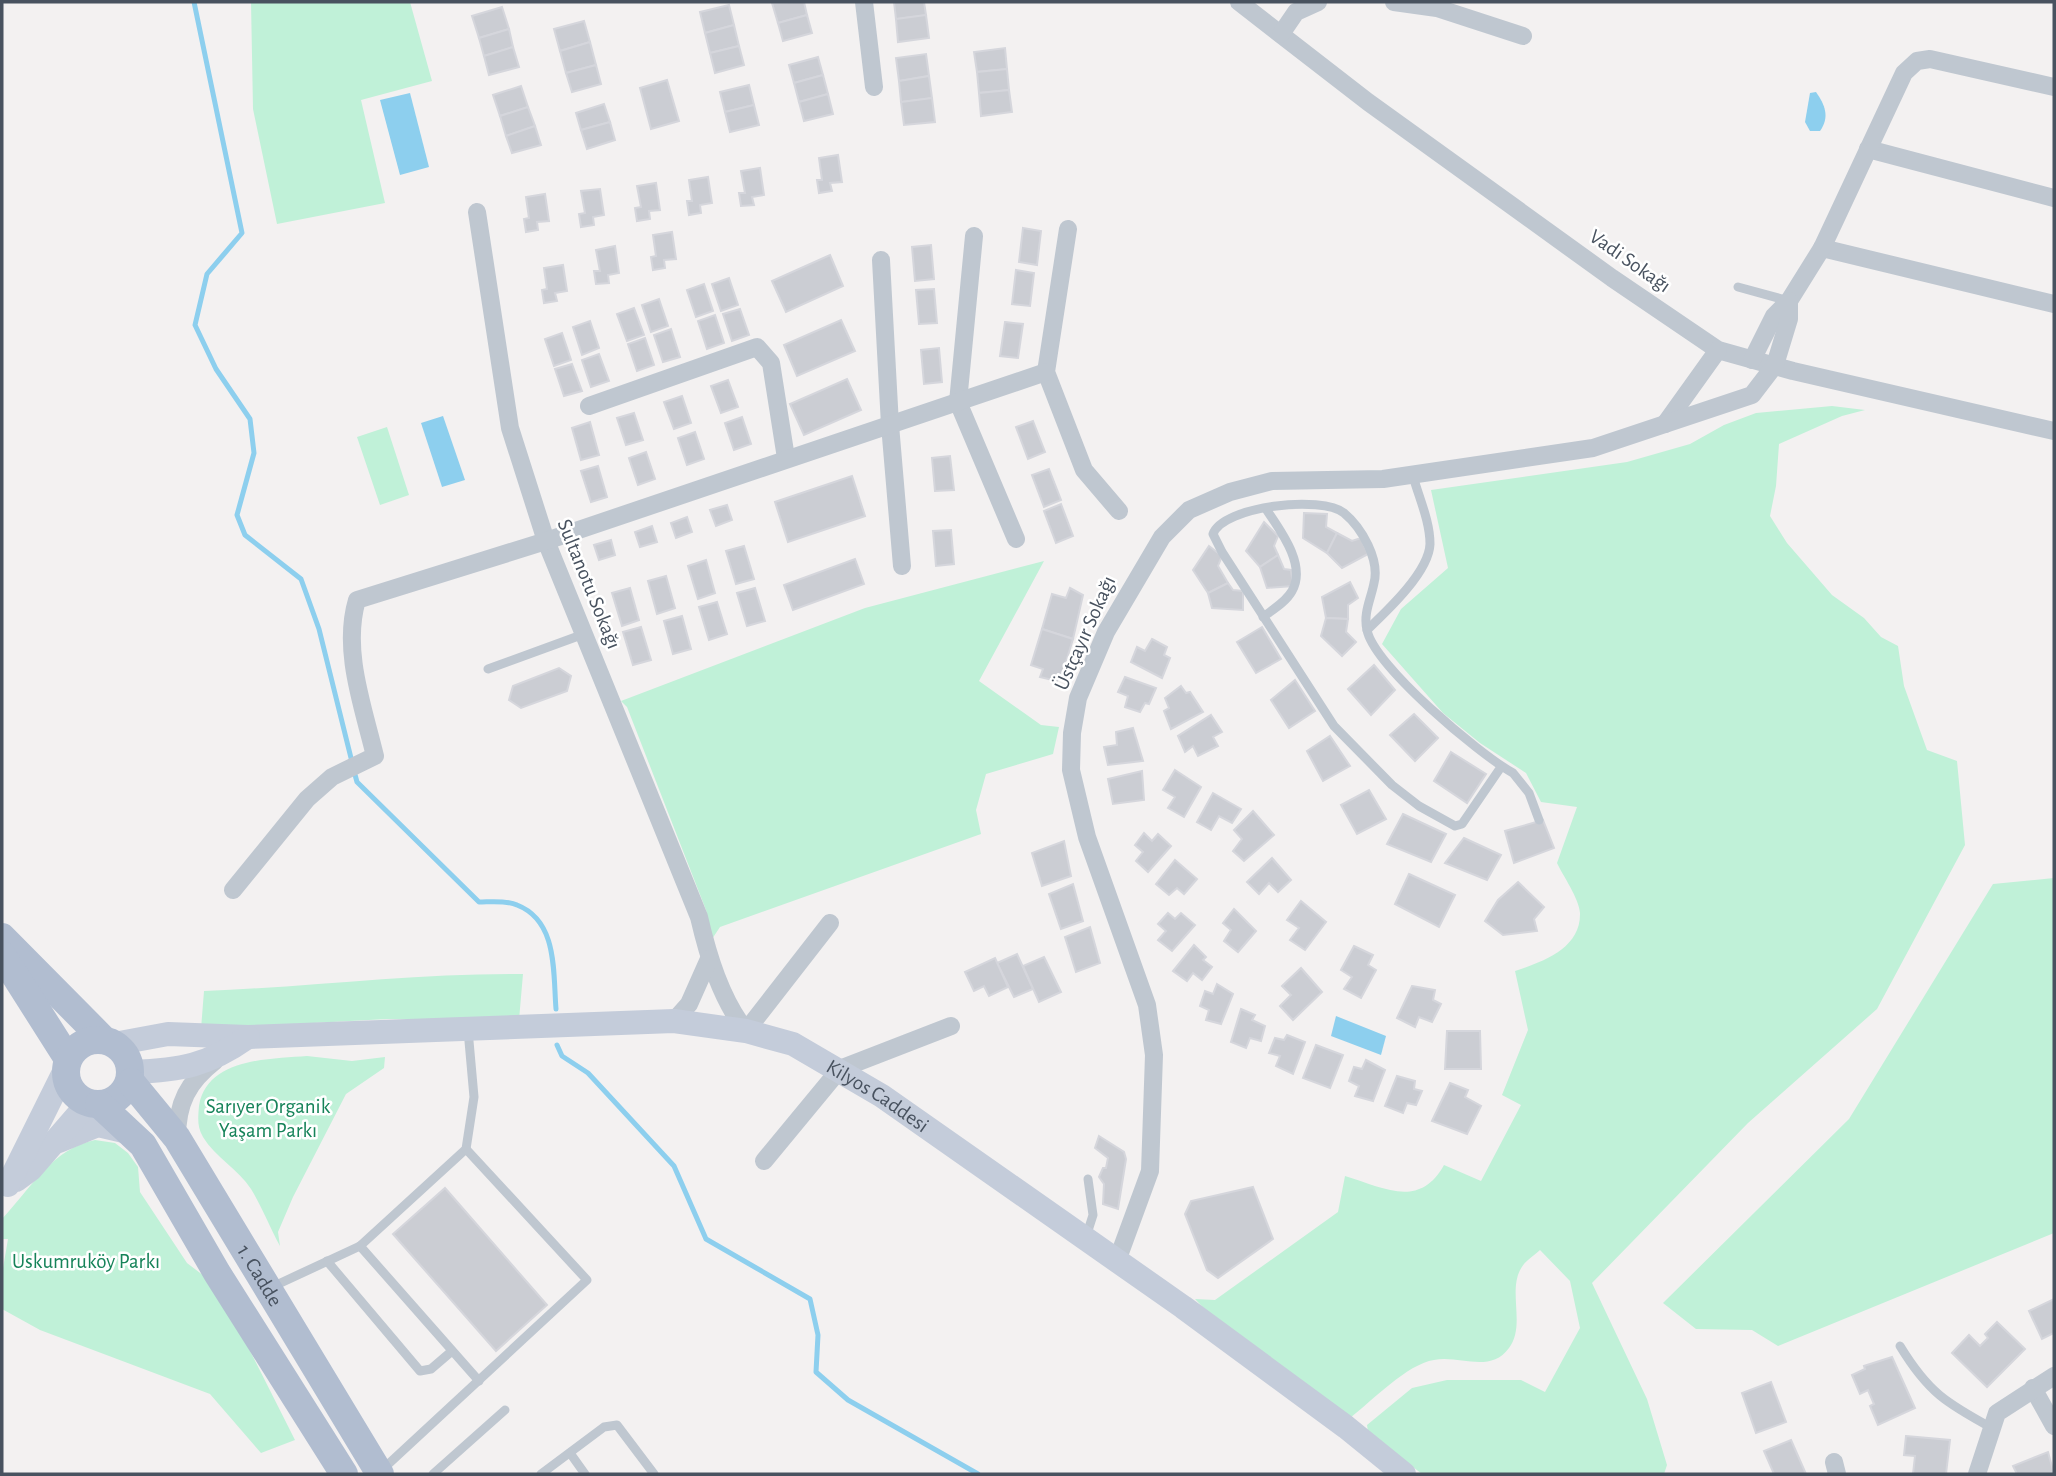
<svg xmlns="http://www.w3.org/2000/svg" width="2056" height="1476" font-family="'Alegreya Sans',sans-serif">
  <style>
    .green { fill: #c0f1d8 }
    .water { fill: #8dcfee }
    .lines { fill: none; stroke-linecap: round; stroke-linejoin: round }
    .stream { stroke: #8dcfee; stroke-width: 5 }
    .building { fill: #cbcdd3; stroke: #d5d6dc; stroke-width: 2 }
    .lane { stroke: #bfc7d0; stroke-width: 9 }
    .street { stroke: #bfc7d0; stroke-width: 18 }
    .secondary { stroke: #c4ccda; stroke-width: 24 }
    .primary { stroke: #b1bdd0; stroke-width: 28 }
    .labels { text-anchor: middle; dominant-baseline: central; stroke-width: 5; stroke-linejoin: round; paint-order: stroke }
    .street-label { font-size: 21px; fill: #48525f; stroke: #fff }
    .park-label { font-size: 21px; fill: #168359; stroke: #fff }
  </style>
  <rect width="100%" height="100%" fill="#f3f1f1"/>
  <g class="green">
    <path d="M251,2H410L432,81L361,100L385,203L277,224L253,109Z"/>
    <path d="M1832,406L1865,410L1842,416L1779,444L1776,486L1770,516L1787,543L1832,595L1864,618L1881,637L1898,646L1904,686L1927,750L1957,761L1965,845L1877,1009L1748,1123L1592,1283L1647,1399L1667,1465L1664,1474H1422L1368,1432L1367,1425L1412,1388L1447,1380H1521L1545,1392L1580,1328L1570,1281L1540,1250C1535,1255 1528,1259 1524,1264C1505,1287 1527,1324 1509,1348C1490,1374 1460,1355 1434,1360C1407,1364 1372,1401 1350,1418L1217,1322L1195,1299L1215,1300L1338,1212L1345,1176C1383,1187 1419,1210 1444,1165L1481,1181L1521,1105L1502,1095L1528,1030L1515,971C1542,962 1581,949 1580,913C1579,898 1563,876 1557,863L1577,807L1541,802L1526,773L1480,743L1443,713L1382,644L1401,609L1448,568L1431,490L1627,462L1690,444L1724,425L1756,413Z"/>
    <path d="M387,427L409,495L380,505L357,437Z"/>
    <path d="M1044,561L979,681L1041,725L1059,727L1053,754L986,774L976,810L981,834L720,927L712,939L706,910L627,707L621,701L865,608Z"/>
    <path d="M2054,878V1233L1778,1346L1752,1330L1696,1329L1663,1303L1849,1119L1993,884Z"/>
    <path d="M523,974L519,1020L387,1019L201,1029L204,991C311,987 416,973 523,974Z"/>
    <path d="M307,1056L352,1061L385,1057L384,1068L346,1094L293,1197L278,1232L280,1246C270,1228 262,1207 251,1189C238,1169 215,1157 203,1137C197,1127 198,1118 199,1106C207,1058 269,1059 307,1056Z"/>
    <path d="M95,1140L115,1143L128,1153L138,1167L140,1192L187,1263L208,1279L247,1345L295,1440L261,1453L210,1394L40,1330L2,1309V1274L8,1239H2V1219C30,1189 53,1148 95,1140Z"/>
  </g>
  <g class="water">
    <path d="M1816,92C1825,105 1830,117 1820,131H1810L1805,122L1810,93Z"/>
    <path d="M410,93L429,167L400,175L380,100Z"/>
    <path d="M443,416L465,480L442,487L421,423Z"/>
    <path d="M1336,1016L1386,1036L1381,1055L1331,1036Z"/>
  </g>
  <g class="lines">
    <g class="stream">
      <path d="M194,2L242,233L207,274L195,325L216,369L250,419L254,453L237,515L245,535L301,579L319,629L352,762"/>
      <path d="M354,771L357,782L479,902C490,902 507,900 517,905C558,921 553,972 556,1009"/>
      <path d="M557,1045L562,1056L588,1073L674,1166L706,1239L810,1299L818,1335L816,1372L848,1400L978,1474"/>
    </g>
  </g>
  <g class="building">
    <path d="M804,2L807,15L778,23L772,3Z"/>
    <path d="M894,2H924L926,15L896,19Z"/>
    <path d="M729,5L734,25L705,33L700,12Z"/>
    <path d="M502,7L509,29L479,38L472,16Z"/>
    <path d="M807,15L812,33L783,41L778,23Z"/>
    <path d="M926,15L929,38L898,42L896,19Z"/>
    <path d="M584,21L590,42L560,51L554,29Z"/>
    <path d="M734,25L739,46L710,53L705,33Z"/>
    <path d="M509,29L513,47L484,56L479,38Z"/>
    <path d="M590,42L596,65L566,73L560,51Z"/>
    <path d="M739,46L744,65L715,73L710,53Z"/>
    <path d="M513,47L519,67L489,75L484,56Z"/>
    <path d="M1005,48L1007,69L977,72L974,52Z"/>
    <path d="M926,54L929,76L899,81L896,58Z"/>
    <path d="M818,57L823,75L794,83L789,65Z"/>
    <path d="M596,65L601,84L572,92L566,73Z"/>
    <path d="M1007,69L1009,90L979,93L977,72Z"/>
    <path d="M823,75L828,94L799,102L794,83Z"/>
    <path d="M929,76L932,98L901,102L899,81Z"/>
    <path d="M667,80L679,121L651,129L640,88Z"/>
    <path d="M749,85L754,105L725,112L720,92Z"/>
    <path d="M521,86L528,107L500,116L493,95Z"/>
    <path d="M1009,90L1012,112L981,116L979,93Z"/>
    <path d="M828,94L833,114L804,121L799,102Z"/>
    <path d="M932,98L935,122L904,125L901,102Z"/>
    <path d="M604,104L610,122L581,130L576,113Z"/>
    <path d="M754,105L759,125L730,132L725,112Z"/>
    <path d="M528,107L535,126L506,136L500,116Z"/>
    <path d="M610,122L615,140L587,149L581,130Z"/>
    <path d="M535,126L541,145L512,153L506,136Z"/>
    <path d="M838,155L842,182L830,183L832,191L819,193L817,180H822L819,158Z"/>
    <path d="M760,168L764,195L752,197L754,205L741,206L739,193H745L741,171Z"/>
    <path d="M708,177L712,203L700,205L701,213L689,215L687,201H692L689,180Z"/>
    <path d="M656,183L660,210L649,211L650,219L637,221L635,208L641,207L637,186Z"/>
    <path d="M600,189L604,215L593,217L594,225L581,227L579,214L585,213L581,191Z"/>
    <path d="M545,194L549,221L537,222L538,230L526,232L524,219L529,218L526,197Z"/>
    <path d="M1023,228L1041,231L1037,265L1019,262Z"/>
    <path d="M672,232L676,259L664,260L665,268L653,270L651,257L656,256L653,235Z"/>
    <path d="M931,245L934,279L915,281L912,247Z"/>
    <path d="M615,246L619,273L608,275L609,283L596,284L594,271H600L596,250Z"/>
    <path d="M830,255L843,286L786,312L772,281Z"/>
    <path d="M563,265L567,291L555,293L557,301L544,303L542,290L547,289L544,268Z"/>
    <path d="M1016,270L1034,273L1030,306L1012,304Z"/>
    <path d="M729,278L738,305L721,311L712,284Z"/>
    <path d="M704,284L713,311L696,317L687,290Z"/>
    <path d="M934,289L937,323L919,324L916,290Z"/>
    <path d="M659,299L668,326L651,332L642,305Z"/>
    <path d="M634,308L644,335L627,341L617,314Z"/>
    <path d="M740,309L749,335L732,341L723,314Z"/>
    <path d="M715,315L724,343L707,349L698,321Z"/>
    <path d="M841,320L855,351L797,376L784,345Z"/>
    <path d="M590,321L599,348L582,355L573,327Z"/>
    <path d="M1005,322L1023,324L1018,358L1000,356Z"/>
    <path d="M671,329L680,357L663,362L654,335Z"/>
    <path d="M562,333L571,360L554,366L545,339Z"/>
    <path d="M645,338L654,365L637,371L628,344Z"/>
    <path d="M939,348L942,382L924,384L921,350Z"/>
    <path d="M599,354L609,381L591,387L582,360Z"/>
    <path d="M572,364L582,391L564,396L555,369Z"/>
    <path d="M847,379L861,410L804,435L790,404Z"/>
    <path d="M728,380L738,407L721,413L711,386Z"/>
    <path d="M682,396L691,423L674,429L664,402Z"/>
    <path d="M634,413L643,440L626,445L617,418Z"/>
    <path d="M742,417L751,444L734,450L725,423Z"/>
    <path d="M1033,421L1045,452L1028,459L1016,427Z"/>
    <path d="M590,422L599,455L581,460L572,428Z"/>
    <path d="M695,432L704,459L687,465L678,438Z"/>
    <path d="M646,452L655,479L638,485L629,458Z"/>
    <path d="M950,456L954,490L935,491L932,458Z"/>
    <path d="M598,466L607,497L591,502L581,471Z"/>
    <path d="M1049,469L1061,500L1044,507L1032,475Z"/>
    <path d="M852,476L865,516L788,542L775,502Z"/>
    <path d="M1061,504L1073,536L1056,543L1044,511Z"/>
    <path d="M727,505L732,520L716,526L710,510Z"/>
    <path d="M1304,513L1327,514L1326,527L1337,533L1327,553L1303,538Z"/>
    <path d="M687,517L692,532L676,538L671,523Z"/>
    <path d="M1264,522L1278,536L1274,546L1278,555L1260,567L1246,551Z"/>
    <path d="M652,526L657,542L640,547L635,532Z"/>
    <path d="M951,530L954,564L936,566L933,531Z"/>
    <path d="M1337,533L1352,541L1361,538L1368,554L1342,568L1327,553Z"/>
    <path d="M611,540L615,555L599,560L594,545Z"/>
    <path d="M744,546L754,579L736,584L726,551Z"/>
    <path d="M1209,546L1222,556L1218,566L1228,583L1208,593L1193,570Z"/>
    <path d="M1278,555L1284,569L1291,570L1293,586L1267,588L1260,567Z"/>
    <path d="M855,559L864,584L793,610L784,585Z"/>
    <path d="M706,560L715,593L698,599L688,566Z"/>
    <path d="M666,576L675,608L657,614L648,581Z"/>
    <path d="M1350,582L1358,598L1348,605V619L1326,618L1322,597Z"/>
    <path d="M1228,583L1233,590L1243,591V610L1212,608L1208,593Z"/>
    <path d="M630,588L639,620L622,626L612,593Z"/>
    <path d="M755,588L765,621L747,626L737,593Z"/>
    <path d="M1070,588L1083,595L1073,639L1042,629L1052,594L1066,598Z"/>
    <path d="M717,602L727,634L709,640L699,607Z"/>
    <path d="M682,616L691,649L673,654L664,621Z"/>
    <path d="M1326,618L1348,619L1346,632L1356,642L1342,656L1321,636Z"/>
    <path d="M641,627L651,660L633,665L623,632Z"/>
    <path d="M1262,627L1281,659L1256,673L1237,642Z"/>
    <path d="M1042,629L1073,639L1062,675L1059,674L1057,681L1040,677L1043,669L1031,665Z"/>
    <path d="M1152,639L1167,647L1164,655L1170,658L1162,678L1131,662L1137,647L1145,651Z"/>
    <path d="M1374,665L1395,690L1371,715L1348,689Z"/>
    <path d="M559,668L571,676L567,691L521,708L509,700L513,686Z"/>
    <path d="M1125,677L1156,688L1149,704L1145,703L1140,712L1125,707L1128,696L1118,692Z"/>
    <path d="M1295,680L1315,711L1289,728L1271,700Z"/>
    <path d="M1181,686L1186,693L1190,692L1203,712L1171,729L1164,711L1169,708L1165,698Z"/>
    <path d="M1414,714L1438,738L1415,761L1390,735Z"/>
    <path d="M1211,715L1222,732L1213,737L1218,746L1198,756L1193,746L1185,752L1178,736Z"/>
    <path d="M1133,728L1143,761L1108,765L1104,747L1117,745L1116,732Z"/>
    <path d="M1330,736L1350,766L1323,781L1307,751Z"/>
    <path d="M1451,752L1486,774L1467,803L1434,781Z"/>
    <path d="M1175,770L1201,787L1184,817L1168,808L1175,797L1163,790Z"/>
    <path d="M1142,771L1144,800L1113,804L1108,779Z"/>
    <path d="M1369,790L1386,819L1357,834L1341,805Z"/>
    <path d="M1213,793L1241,809L1232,823L1219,816L1211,830L1197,822Z"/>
    <path d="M1253,811L1274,835L1244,861L1233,851L1242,839L1234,830Z"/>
    <path d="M1403,814L1446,834L1431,862L1387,844Z"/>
    <path d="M1543,820L1554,848L1514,863L1505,831Z"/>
    <path d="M1144,833L1152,841L1158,834L1171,846L1148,872L1136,861L1143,852L1135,845Z"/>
    <path d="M1464,838L1501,855L1487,880L1445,863Z"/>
    <path d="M1064,841L1071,876L1042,886L1032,853Z"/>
    <path d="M1272,858L1291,880L1278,892L1269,883L1259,894L1247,882Z"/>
    <path d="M1175,860L1197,879L1184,894L1177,888L1169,895L1156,884Z"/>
    <path d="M1409,874L1455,895L1439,927L1395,904Z"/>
    <path d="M1518,882L1544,907L1534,919L1537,931L1503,935L1485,921L1498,900Z"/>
    <path d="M1073,884L1083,921L1061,929L1049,894Z"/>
    <path d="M1301,901L1326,922L1305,950L1290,940L1299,928L1287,920Z"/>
    <path d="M1234,909L1256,931L1238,952L1224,941L1231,930L1223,923Z"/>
    <path d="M1168,913L1175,919L1181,913L1195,925L1172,951L1158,940L1166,931L1158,924Z"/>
    <path d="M1090,927L1100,963L1076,972L1065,937Z"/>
    <path d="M1194,945L1206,957L1203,960L1212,967L1202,980L1193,973L1187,981L1173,971Z"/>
    <path d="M1354,946L1373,955L1368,965L1376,970L1361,998L1344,989L1352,977L1341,970Z"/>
    <path d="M1017,954L1033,989L1014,997L997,963Z"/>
    <path d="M1044,957L1061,992L1039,1002L1023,966Z"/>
    <path d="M995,958L1008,987L989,996L984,986L974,991L965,972Z"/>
    <path d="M1301,968L1322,992L1293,1020L1280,1006L1291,995L1282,986Z"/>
    <path d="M1217,984L1233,994L1221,1024L1206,1020L1209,1010L1200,1006L1205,991L1213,994Z"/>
    <path d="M1412,986L1435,990L1433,1000L1441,1004L1432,1022L1419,1017L1415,1027L1397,1018Z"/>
    <path d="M1241,1009L1255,1015L1252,1020L1265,1026L1261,1041L1250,1038L1246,1048L1231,1042Z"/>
    <path d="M1447,1031H1480L1481,1069H1445Z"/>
    <path d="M1287,1035L1305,1042L1293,1074L1276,1066L1280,1056L1269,1053L1275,1038L1284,1040Z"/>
    <path d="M1316,1045L1343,1055L1330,1088L1303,1078Z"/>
    <path d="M1366,1060L1385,1070L1373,1101L1355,1096L1359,1086L1349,1081L1354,1067L1362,1069Z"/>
    <path d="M1397,1076L1415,1081L1414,1089L1422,1091L1416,1105L1407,1103L1403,1113L1385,1106Z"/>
    <path d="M1450,1083L1468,1090L1465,1097L1481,1106L1467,1134L1432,1121Z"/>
    <path d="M1099,1136L1124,1152L1126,1159L1118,1209L1103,1204L1104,1184L1099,1177L1103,1168H1106L1108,1158L1095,1148Z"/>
    <path d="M1253,1187L1273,1239L1218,1278L1207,1270L1185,1214L1191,1201Z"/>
    <path d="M445,1188L547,1305L496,1351L393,1234Z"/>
    <path d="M2054,1299V1333L2042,1339L2029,1311Z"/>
    <path d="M1997,1322L2025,1349L1987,1387L1952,1353L1969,1335L1980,1346L1988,1338L1985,1334Z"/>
    <path d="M1892,1357L1915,1408L1878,1425L1870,1406L1874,1404L1868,1390L1860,1394L1852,1375L1865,1369L1864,1366Z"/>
    <path d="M1771,1382L1786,1422L1756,1433L1742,1393Z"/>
    <path d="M1906,1436L1950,1440L1946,1474H1913L1915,1456L1904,1455Z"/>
    <path d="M1791,1440L1806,1474H1774L1764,1451Z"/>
    <path d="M2048,1452L2054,1474H2017L2013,1466Z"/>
  </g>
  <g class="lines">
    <g class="lane">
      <path d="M1738,287L1789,301"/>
      <path d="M1263,617C1272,610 1286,602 1292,591C1307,565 1280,530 1266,509"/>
      <path d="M1367,630C1387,611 1429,572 1430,544C1430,521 1419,498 1413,476"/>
      <path d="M488,669L584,634"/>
      <path d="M1501,767L1462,824L1455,826L1419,806L1392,785L1334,726L1222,552L1213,534C1223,506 1322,495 1344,513C1362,528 1380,560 1374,583C1371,599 1363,613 1367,630C1374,666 1479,754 1513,773L1529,793L1539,820"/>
      <path d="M1086,1237L1093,1215L1088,1179"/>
      <path d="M360,1246L479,1381"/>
      <path d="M327,1261L420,1371L431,1369L452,1351"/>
      <path d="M272,1287L360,1246L466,1149L474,1097L468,1030"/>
      <path d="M1900,1346C1928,1392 1946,1403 1992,1428"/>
      <path d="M570,1453L585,1474"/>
      <path d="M383,1469L587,1280L466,1149"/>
      <path d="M433,1474L505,1410"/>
      <path d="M541,1474L604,1427L617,1425L654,1474"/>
    </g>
    <g class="street">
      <path d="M864,2L874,87"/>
      <path d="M1239,2L1368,102L1612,278L1718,350L1793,371L2054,431"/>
      <path d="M1394,2L1437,8L1523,36"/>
      <path d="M1281,34L1296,12L1318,2"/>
      <path d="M1868,149L2054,198"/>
      <path d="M477,212L510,428L546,541L699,917C708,956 721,999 746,1031L830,923"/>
      <path d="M1068,229L1046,372L1084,470L1119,511"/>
      <path d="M974,236L958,402L1016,539"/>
      <path d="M1822,248L2054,304"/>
      <path d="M881,260L890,425L902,566"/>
      <path d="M1752,360L1774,316L1789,301L1822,248L1904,73L1917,61L1930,59L2054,87"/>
      <path d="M589,406L757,347L771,363L786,458"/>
      <path d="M1665,424L1718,350"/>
      <path d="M233,890L307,799L332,777L375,756C363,706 342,650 357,600L546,541L1046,372"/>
      <path d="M674,1021L689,1004L709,959"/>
      <path d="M177,1138C177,1103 188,1082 215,1061"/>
      <path d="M764,1161L840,1069L951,1026"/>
      <path d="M1117,1261L1150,1171L1154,1055L1147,1005L1087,837L1071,770L1072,733L1078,698L1106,632L1162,537L1189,510L1230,492L1272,481L1383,479L1593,448L1752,395L1775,365L1789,319V301"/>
      <path d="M2033,1388L2054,1426"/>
      <path d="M1834,1462L1837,1474"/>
      <path d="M1977,1474L1997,1413L2054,1376"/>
    </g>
    <g class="secondary">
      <path id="s1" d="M114,1044L168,1034L248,1037L674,1021L746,1031L793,1044L882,1096L1183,1307L1346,1427L1404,1474"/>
      <path d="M132,1072C181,1070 207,1066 248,1037"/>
      <path d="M59,1141L98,1125L128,1132"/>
      <path d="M16,1180L31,1169L89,1102"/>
      <path d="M8,1185L65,1070"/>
    </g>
    <g class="primary">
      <path d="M2,937L104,1040"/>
      <path d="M2,955L68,1059"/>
      <circle cx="98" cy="1072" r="32"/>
      <path id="s2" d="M131,1082L177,1138L380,1474"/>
      <path d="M99,1104L143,1145L217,1273L344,1474"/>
    </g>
  </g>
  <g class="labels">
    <g class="street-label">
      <text transform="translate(1630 261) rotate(35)">Vadi Sokağı</text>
      <text transform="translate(589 584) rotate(68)">Sultanotu Sokağı</text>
      <text transform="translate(1085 633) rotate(-66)">Üstçayır Sokağı</text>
      <text stroke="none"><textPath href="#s1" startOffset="782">Kilyos Caddesi</textPath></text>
      <text stroke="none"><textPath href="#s2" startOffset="233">1. Cadde</textPath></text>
    </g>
    <g class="park-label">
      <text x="268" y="1106">Sarıyer Organik<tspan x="268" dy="24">Yaşam Parkı</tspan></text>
      <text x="86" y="1261">Uskumruköy Parkı</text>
    </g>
  </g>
  <rect width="2056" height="1476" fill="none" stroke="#48525f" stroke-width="7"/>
</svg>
